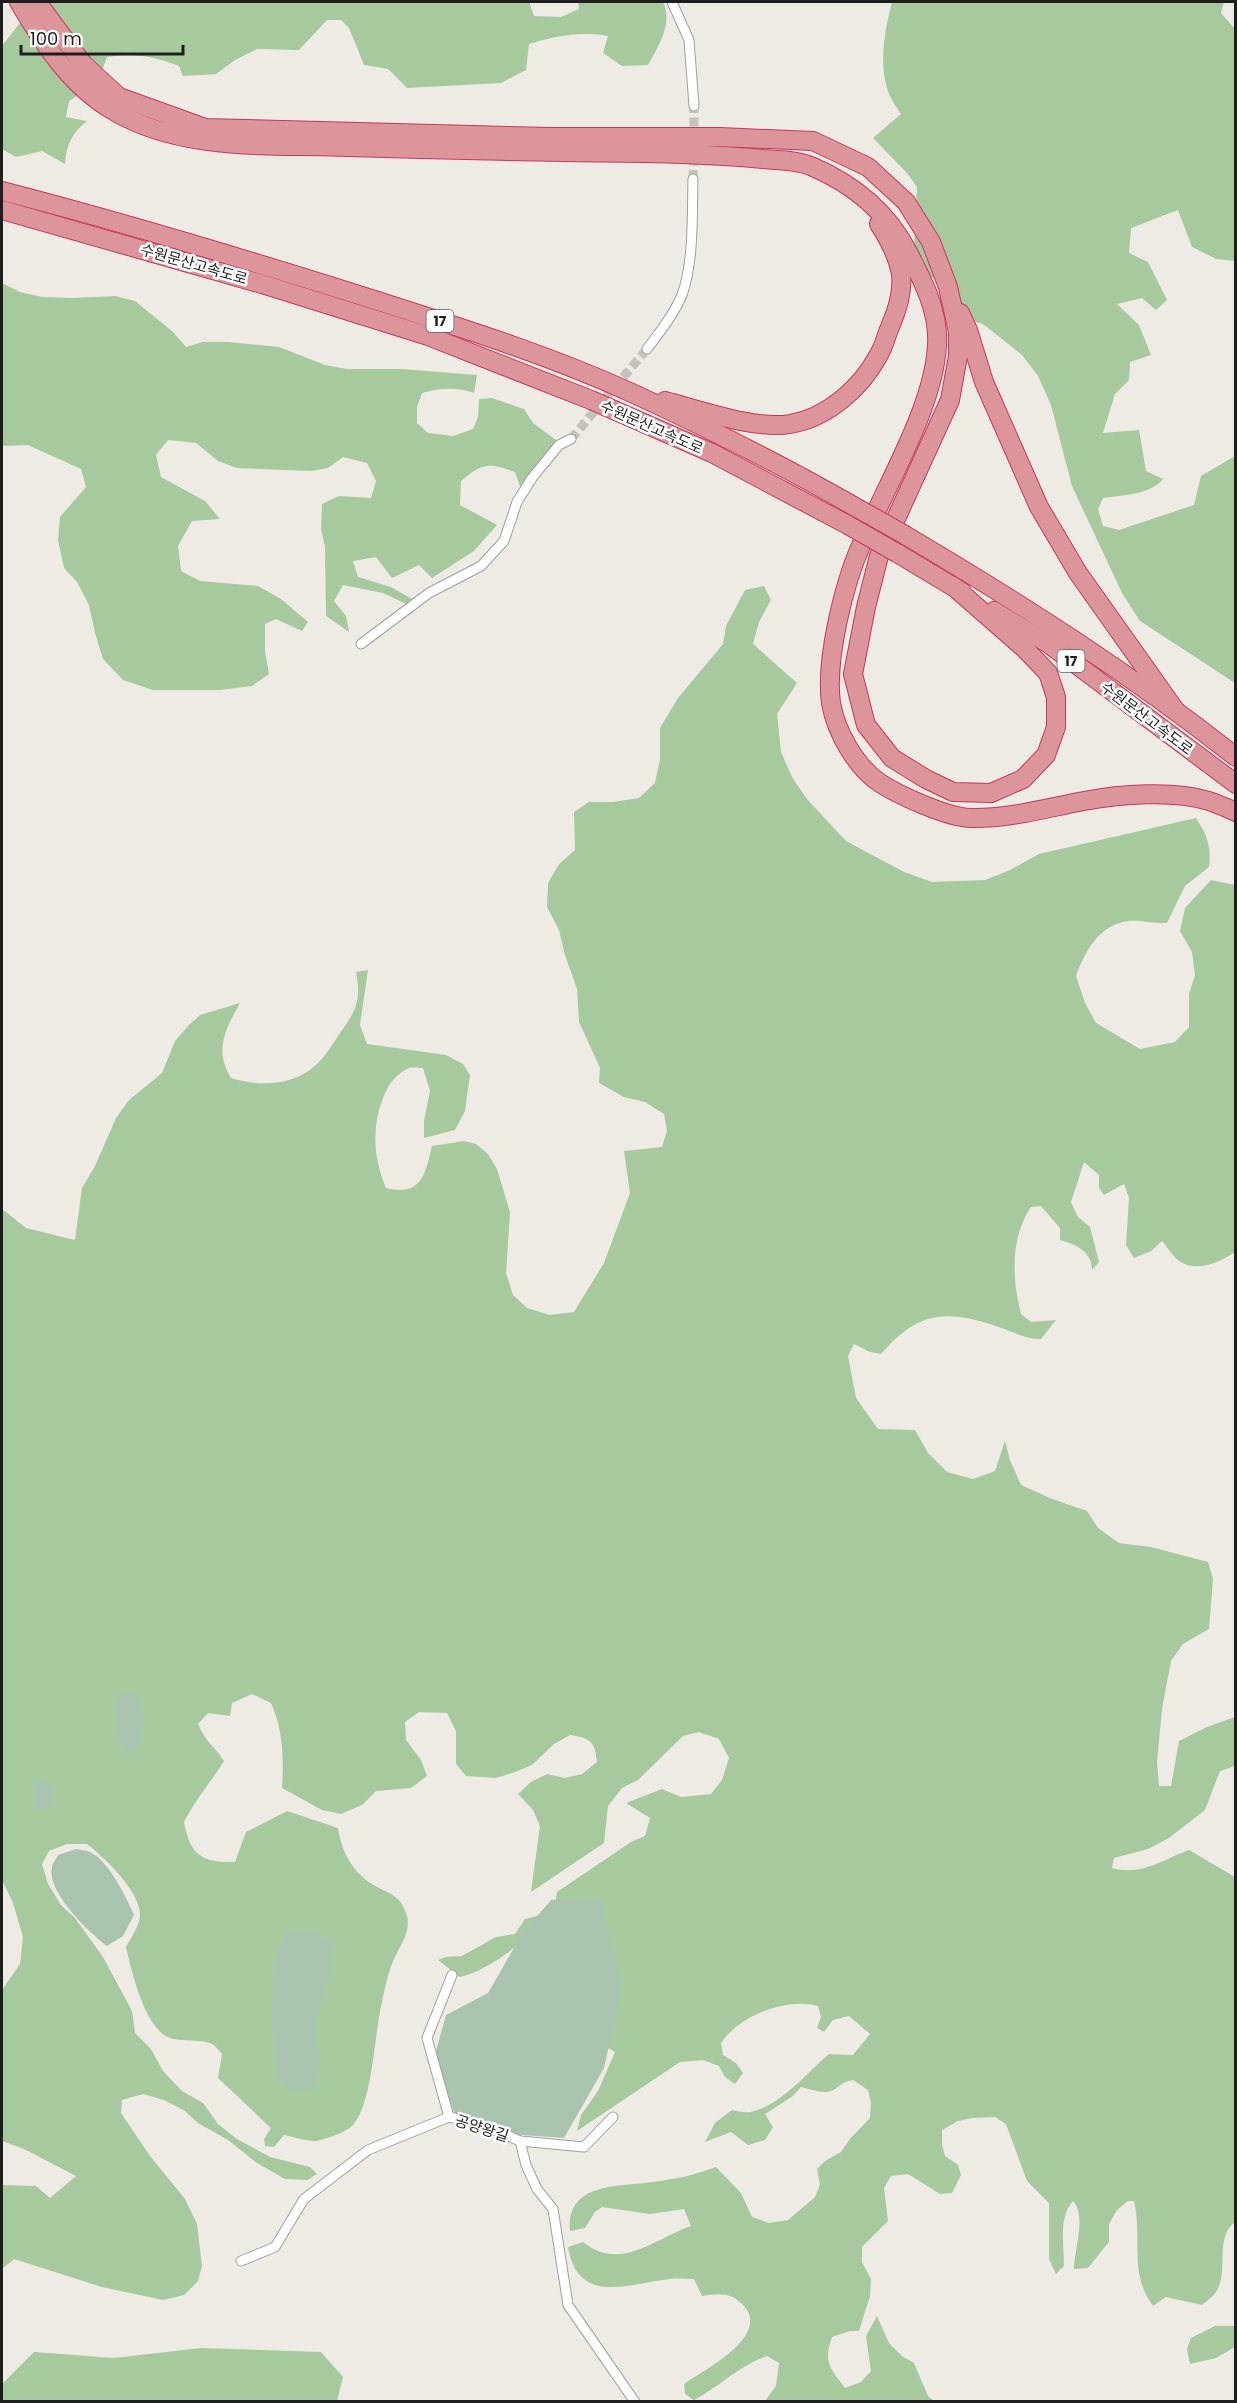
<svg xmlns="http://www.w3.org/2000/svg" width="1237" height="2403" font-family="Poppins,'Noto Sans KR',sans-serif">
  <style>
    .forest { fill: #a7c99e }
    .cemetery { fill: #a8c4af }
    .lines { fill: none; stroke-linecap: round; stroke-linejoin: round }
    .street-tunnel { stroke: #c4c2bd; stroke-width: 9; stroke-dasharray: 9 4.5; stroke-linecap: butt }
    .street-casing { stroke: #9f9f9f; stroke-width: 11 }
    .highway-casing { stroke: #c6375c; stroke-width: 20 }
    .street { stroke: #fff; stroke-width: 9 }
    .highway { stroke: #dd959c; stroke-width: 18 }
    .highway-bridge-casing { stroke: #c6375c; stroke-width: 20; stroke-linecap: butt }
    .highway-bridge { stroke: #dd959c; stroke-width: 18 }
    .labels { text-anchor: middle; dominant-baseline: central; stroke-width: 5; stroke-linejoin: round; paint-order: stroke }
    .shield { fill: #fff; stroke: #626262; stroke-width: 1.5 }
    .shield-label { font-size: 14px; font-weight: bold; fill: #1e1e1e }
    .street-label { font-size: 15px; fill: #1e1e1e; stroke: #fff }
  </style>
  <rect width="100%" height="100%" fill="#eeebe5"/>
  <g class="forest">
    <path d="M36,2H529L534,16L561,17L579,9L578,2H663C673,24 659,45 648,65L622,66L603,53L608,36C580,31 555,36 529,44L526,70L501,83L407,88L388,69L364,65L349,28L341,20H327L299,50L257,49L235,60L216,74L183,76L179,66C152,56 136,53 107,57C100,79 88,90 69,101L66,117L87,121C72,133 66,145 65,164L42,151L16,157L2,149V46Z"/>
    <path d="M892,2H1224L1221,13L1236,30L1235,261L1216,259L1192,247L1178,210L1131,228L1129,253L1148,262L1167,300L1156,310L1142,298L1117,304L1139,325L1151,355L1130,362L1129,380L1115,394L1103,433L1139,430L1146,471L1163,479C1150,495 1122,495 1103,498L1098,509L1103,526L1119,530L1194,505L1201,476L1235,456V683L1140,621L1122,593L1072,486L1051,405L1038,376L1022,355L983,324L942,312L938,282L926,272L914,248L917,187L907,173L873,138L901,114C896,106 889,97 887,88C879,61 885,28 892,2Z"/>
    <path d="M2,283L20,292L42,297L72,298L115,296L135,301L173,332L186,347L203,342H228L279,347L325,365L347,369H402L477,375L474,393C456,387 440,388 422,393L417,407V423L428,433L453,436L473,429L478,417L479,399L492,398L524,409L533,423L556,440L521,489L515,472C489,462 482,463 461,481L460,505L497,525L474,551L432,578L419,565L392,578L376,557L353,561L358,577L391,587L412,599L406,604L383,593L343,585L334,601L346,616L349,632L326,616L325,547L321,529L322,504L339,496L371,498L376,481L367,463L343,457L328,468L311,471L237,468L218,461L196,443L168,440L156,455L161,477L205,501L220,519L192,521L178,546L181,571L200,581L258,586L281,599L308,622L302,631L276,619L265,624V651L269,674L252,686L220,690H153L123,680L103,659L95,633L89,605L77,582L64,568L58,540L60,517L86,487L81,469L28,445L2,446Z"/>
    <path d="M764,586L771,600L759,622L753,644L797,683L777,714L781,752L792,777L806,798L846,841L904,872L932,882L985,880L1010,870L1039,854L1196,818C1208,837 1211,845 1209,867L1185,886L1167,923C1154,924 1142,920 1129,921C1099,924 1085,952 1076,976L1085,1003L1096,1023L1140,1049L1175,1042L1189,1027V994L1195,975L1192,952L1180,931L1185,908L1211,880L1235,885V1252C1220,1262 1196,1274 1178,1260C1172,1255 1167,1247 1162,1241L1151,1251L1134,1258L1126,1245L1129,1198L1124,1184L1104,1195L1099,1188V1175L1084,1162L1071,1202L1078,1217L1090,1227L1099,1262L1092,1270C1092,1251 1075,1244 1060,1240V1228L1041,1206L1031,1207C1010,1238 1012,1279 1021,1314L1031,1322L1056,1320L1041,1339C1023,1339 1010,1330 993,1325C942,1309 917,1313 881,1354L870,1352L854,1344L848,1356L856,1398L878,1429L915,1430L928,1453L947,1472L973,1479L995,1471L1005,1441L1010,1460L1021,1485L1052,1499L1087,1511L1098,1528L1119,1543L1151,1547L1208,1562L1213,1579L1209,1629L1183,1644L1171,1661L1162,1709L1157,1762L1159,1786H1171L1179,1741L1207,1727L1235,1717V1766L1220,1771L1205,1810L1169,1838L1148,1849L1114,1858L1112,1868C1142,1876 1162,1860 1189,1850L1235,1877L1236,2221C1213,2238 1230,2271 1216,2292C1213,2297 1206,2301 1202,2305L1166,2297L1153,2306C1128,2271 1143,2240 1134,2201H1128L1117,2210L1109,2224V2242L1088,2268L1074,2269C1074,2250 1087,2216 1073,2201C1058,2218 1064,2245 1064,2266L1056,2274L1049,2259V2203L1027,2181L1006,2124L995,2117L973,2118L958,2121L942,2130V2145L945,2156L958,2165L961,2175L952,2193L940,2194L908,2174L891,2176L884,2188L888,2221L862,2247V2262L871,2279L870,2296L859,2331H850L832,2337C823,2362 830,2368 845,2388L861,2382L871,2371L866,2336L877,2316L889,2343L902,2356L914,2363L928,2396L934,2401H765L776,2386L779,2363L767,2356C740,2365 719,2387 694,2400L685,2394L684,2384C704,2370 771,2336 744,2306C732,2292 719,2293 702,2296L694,2279C686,2279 678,2278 670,2279C630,2283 578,2307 568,2247L583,2242C620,2272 654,2239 691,2226L684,2209L650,2214L602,2207L595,2212L585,2228L570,2231C566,2182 618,2187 653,2182C675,2179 695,2175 716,2167L741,2193L752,2217L769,2223L788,2220L815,2197L820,2185L817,2169L825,2161L841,2152L850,2139L870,2118L871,2103L868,2090L853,2080C841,2082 840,2087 831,2091C822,2094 810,2089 801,2087L793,2096L765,2114L773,2127L765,2140L748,2145L731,2132L705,2142L715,2123L732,2110C737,2111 745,2113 750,2112C779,2107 808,2072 829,2054L853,2055L870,2034L849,2016L833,2020L824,2032L817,2028L821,2017L818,2006C786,1997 739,2016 721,2043L723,2055L736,2063L743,2073L735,2084L725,2077L719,2066L703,2060L680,2062L577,2131L581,2115L598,2091L615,2052L599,2043L523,1940C507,1955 481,1972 460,1977L438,1960L446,1957L462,1956L496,1937L515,1934L525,1919L541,1915L555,1904L557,1892L631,1842L645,1836L650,1818L626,1803L662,1789L681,1797L711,1794L722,1780L729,1758L719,1739L699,1732L683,1736L638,1780L622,1788L608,1806L604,1843L531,1892L540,1826L533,1810L518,1794L531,1782L547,1774L565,1778L582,1774L597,1762C595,1741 590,1738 570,1735L554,1744L532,1765L515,1772L496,1778L466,1776L456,1764V1731L447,1713L419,1712L405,1722L406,1740L421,1760L427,1776L411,1788L376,1791L362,1805L341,1814L322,1810L282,1788C284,1759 283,1729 271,1703L252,1694L232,1703L230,1716L208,1713L198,1724C206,1743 214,1745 224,1761C211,1782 195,1800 184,1822C190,1855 202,1863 235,1862L246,1832L287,1811L338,1828C341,1850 352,1872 372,1884C388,1894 401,1894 407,1916C411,1932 400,1945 394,1959C388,1972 385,1988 382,2002C374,2034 373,2102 353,2125C347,2132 324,2140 315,2141C305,2141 294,2137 284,2135L274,2147L265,2146L264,2139L271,2128L218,2078L222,2054C219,2051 216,2046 212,2044C203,2039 181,2042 170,2038C145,2030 131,1969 126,1947C131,1938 139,1927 140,1916C141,1892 105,1858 87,1844H67L49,1851L42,1864L48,1884L61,1905L75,1918L103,1957L132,2011L135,2033L151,2049L163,2071L182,2091L203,2103L218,2124L237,2139L270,2157L310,2167L317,2174L307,2180L285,2179L257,2163L228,2140L198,2123L185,2111L164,2100L143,2094L122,2100L121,2113L150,2156L185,2199L197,2224L202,2266L198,2281L184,2295L163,2300L102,2287L14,2259L2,2269V2185L36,2186L50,2198L76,2176L24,2149L2,2141V1990L20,1964L23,1937L13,1903L2,1880V1209L26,1228L75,1240L82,1188L95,1166L116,1118L129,1100L162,1073L175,1041L189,1025L200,1015L240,1003C225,1030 214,1050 231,1078C260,1087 295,1086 318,1063C326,1055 332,1045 338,1036C355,1012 362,1002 356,972L368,970L360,1025L367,1044L446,1055L463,1064L470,1075L465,1111L455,1130L424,1138V1121L430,1091L423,1068C419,1068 413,1067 409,1068C401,1071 392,1080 388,1087C371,1120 372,1155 386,1188C422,1197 425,1174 432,1146L464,1141L476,1144L488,1154L497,1169L510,1212L506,1273L513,1295L527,1308L550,1315L574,1312L604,1263L630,1193L624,1151L662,1147L667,1131L664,1114L645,1102L624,1097L599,1083L600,1068L579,1022L577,989L565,955L559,930L547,907L548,883L559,864L575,850L574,812L589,802H613L639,798L655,783L660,759V728L678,698L723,644L726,626L745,590Z"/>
    <path d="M1215,2326H1235V2347L1216,2358L1190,2364L1187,2349L1191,2338Z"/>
    <path d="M201,2348L321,2352L343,2377L337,2401H2V2384L34,2352L114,2358Z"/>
  </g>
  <g class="cemetery">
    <path d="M124,1692H133C148,1709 144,1730 136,1750L123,1753C119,1735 108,1706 124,1692Z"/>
    <path d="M45,1779L55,1790L52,1807L41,1810L33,1805L37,1781Z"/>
    <path d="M76,1849C80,1850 86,1850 90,1852C109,1861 126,1897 134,1915L123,1936L107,1946C90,1933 46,1892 52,1867C52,1864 56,1859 58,1855Z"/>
    <path d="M601,1898L622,1988L604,2068L564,2138L507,2134L455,2115L435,2055L446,2015L488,1993L522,1934L551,1900Z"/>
    <path d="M316,1930L331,1946V1972L316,2021L320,2069L313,2089L292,2092L277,2075L272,2014L273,1976L280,1945L287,1931Z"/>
  </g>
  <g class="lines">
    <g class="street-tunnel">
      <path d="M694,140V106"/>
      <path d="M693,179L694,154"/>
      <path d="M571,439L647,349"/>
    </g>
    <defs>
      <g id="street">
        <path d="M672,2L689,40L694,106"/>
        <path d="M647,349C660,332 674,314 682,295C694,262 692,214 693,179"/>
        <path d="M361,644L429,593L481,566L504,541L517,502L532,478L559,445L571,439"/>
        <path d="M449,2117L427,2038L452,1975"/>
        <path d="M520,2141L584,2147L613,2117"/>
        <path d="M241,2261L275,2247L304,2199L368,2150L449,2117L481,2124L520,2141L526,2165L537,2189L553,2209L568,2305L635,2402"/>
      </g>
      <g id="highway">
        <path d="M19,2C43,43 70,85 112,110C181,152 270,144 348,147C448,150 548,152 647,153C686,154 724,155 763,159C779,160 796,160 811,166C853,184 888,212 909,254C924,283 939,312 937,345C934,407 886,485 862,543C844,583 825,660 831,703C836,732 856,767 880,783C900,796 947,817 970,818C1009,819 1046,808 1084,801C1120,794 1174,790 1209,801C1218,804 1227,808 1236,812"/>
        <path d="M37,2L83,64L119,97L205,128L551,137H720L813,141L868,167L906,202L931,242L948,287L958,332V356L950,400L879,556L866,607L853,674L866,725L892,758L926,779L953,792L991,793L1023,779L1046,755L1056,727V697L1048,673L1025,649L953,586"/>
        <path d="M2,191C129,224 255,262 381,302C465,329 551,356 632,393C708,428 784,466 857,508"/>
        <path d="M2,210L262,284L428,336L591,400L712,453L848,525"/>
        <path d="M960,313L968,330L984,382L1039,507L1078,573L1175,710"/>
        <path d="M665,401C700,410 755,430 790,424C827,418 861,388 878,356C884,347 886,336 890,327C897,310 903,293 901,274C898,257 888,237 879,224"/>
        <path d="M905,535C1020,603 1131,674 1236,757"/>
        <path d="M897,553L962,592"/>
        <path d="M994,611L1049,644L1236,784"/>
      </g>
    </defs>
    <use href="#street" class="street-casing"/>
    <use href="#highway" class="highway-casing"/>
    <use href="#street" class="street"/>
    <use href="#highway" class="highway"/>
    <defs>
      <g id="highway-bridge">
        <path d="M857,508L905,535"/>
        <path d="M848,525L897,553"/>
      </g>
    </defs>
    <use href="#highway-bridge" class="highway-bridge-casing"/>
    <use href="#highway-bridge" class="highway-bridge"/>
  </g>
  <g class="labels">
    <g class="shield">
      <rect x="426.5" y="310" width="27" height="22" rx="4.5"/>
      <rect x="1057.5" y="650" width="27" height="22" rx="4.5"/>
    </g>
    <g class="shield-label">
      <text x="440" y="321">17</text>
      <text x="1071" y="661">17</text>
    </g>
    <g class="street-label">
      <text transform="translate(194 264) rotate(16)">수원문산고속도로</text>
      <text transform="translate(652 427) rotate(24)">수원문산고속도로</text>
      <text transform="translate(1147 718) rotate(37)">수원문산고속도로</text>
      <text transform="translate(482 2128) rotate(18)">공양왕길</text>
    </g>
  </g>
  <rect width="1237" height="2403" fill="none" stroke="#1e1e1e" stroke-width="6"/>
  <path d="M21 45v9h162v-9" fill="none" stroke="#1e1e1e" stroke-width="3"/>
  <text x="30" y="45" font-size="18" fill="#1e1e1e" stroke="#ffffff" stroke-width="4.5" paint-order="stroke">100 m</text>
</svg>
